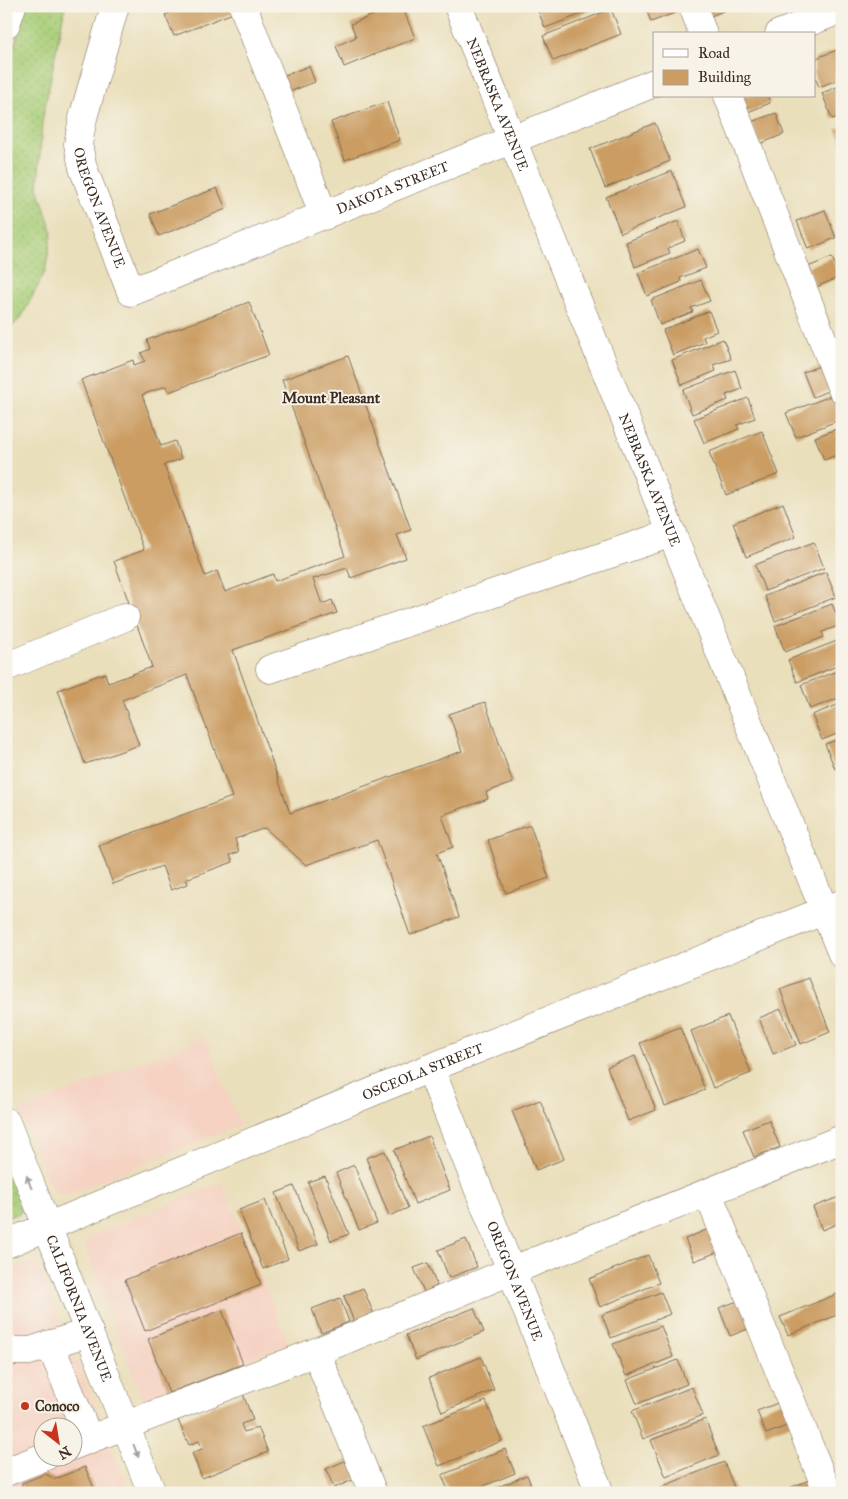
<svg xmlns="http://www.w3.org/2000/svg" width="848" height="1499" font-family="'IM FELL Great Primer',serif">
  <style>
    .built { fill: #f5d2c2; fill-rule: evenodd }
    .grass { fill: url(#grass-dots); stroke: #717c4a }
    .building { fill: #cb9d63 }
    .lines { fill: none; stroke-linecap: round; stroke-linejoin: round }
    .minor-casing { stroke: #786955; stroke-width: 29 }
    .highway-casing { stroke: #786955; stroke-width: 29 }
    .minor { stroke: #fff; stroke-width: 28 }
    .highway { stroke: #fff; stroke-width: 28 }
    .oneway { fill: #a79f9a }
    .poi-dot { fill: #c8321e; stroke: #f7f3e8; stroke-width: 2 }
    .labels { text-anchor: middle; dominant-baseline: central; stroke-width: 4; stroke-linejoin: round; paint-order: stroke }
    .street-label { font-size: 14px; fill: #3b2a1e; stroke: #f7f3e8 }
    .poi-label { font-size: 14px; font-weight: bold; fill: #3b2a1e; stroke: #f7f3e8; text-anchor: start }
    .neighbourhood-label { font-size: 15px; font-weight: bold; fill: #3b2a1e; stroke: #f7f3e8 }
  </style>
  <defs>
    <pattern id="grass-dots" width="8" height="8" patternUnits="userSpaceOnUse" patternTransform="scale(1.25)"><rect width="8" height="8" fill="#a7cd77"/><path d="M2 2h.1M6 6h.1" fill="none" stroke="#91b066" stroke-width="1.8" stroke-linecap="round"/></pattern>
  </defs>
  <rect width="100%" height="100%" fill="#f7f3e8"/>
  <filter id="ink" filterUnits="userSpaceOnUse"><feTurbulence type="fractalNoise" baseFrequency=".02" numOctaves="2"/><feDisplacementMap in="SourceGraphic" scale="10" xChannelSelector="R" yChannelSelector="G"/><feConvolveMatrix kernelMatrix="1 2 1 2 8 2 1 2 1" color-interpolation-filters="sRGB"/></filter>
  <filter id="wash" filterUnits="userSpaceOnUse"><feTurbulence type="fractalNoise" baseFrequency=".0096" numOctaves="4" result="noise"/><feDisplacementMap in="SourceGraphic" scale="20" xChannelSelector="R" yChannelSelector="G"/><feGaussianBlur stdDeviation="1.12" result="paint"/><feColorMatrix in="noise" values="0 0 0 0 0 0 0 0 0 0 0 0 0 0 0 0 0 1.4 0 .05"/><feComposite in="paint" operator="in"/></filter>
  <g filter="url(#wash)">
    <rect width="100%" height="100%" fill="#eadfbb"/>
    <g class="built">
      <path d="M205,1037L240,1125L66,1195H60L54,1192L50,1185L19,1111Z"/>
      <path d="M222,1182L289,1344L144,1403L86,1251V1241L96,1234Z"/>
      <path d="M20,1264H35L43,1276L130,1493H6V1269ZM42,1426H72V1456H42Z"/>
    </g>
    <g class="grass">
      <path d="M26,6H65L42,122L38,188L52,232L45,272L21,318L6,332V74Z"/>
      <path d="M6,1160L23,1208L20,1213L6,1218Z"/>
    </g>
    <g id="blocks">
      <g class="building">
        <path d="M187,6H230L233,13L174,36L165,15Z"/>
        <path d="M395,6H402L415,38L344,67L336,46L356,37L351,24Z"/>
        <path d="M536,6H590L592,10L545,28Z"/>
        <path d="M645,6H675L677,12L651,22Z"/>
        <path d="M707,6H735L711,16Z"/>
        <path d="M611,9L621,34L553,61L543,36Z"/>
        <path d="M842,48V78L819,87L814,75V59Z"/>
        <path d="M309,66L315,82L289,92L282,76Z"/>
        <path d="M842,85V116L832,119L822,93Z"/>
        <path d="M736,96H768L770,103L743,114Z"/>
        <path d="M387,102L400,140L345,160L331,122Z"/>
        <path d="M776,113L784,134L760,144L751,122Z"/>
        <path d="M655,123L670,161L605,188L590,149Z"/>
        <path d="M842,126V144L836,129Z"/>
        <path d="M672,171L686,207L621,233L606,197Z"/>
        <path d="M217,188L226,209L159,236L150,214Z"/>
        <path d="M825,210L836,238L808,249L797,221Z"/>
        <path d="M678,221L685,241L668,248L670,253L635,267L626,242Z"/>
        <path d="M698,249L706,268L680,278L681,282L647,296L638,273Z"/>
        <path d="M832,257L840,277L816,287L808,267Z"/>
        <path d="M701,280L710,301L691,308L693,312L660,325L651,300Z"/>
        <path d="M249,302L269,355L169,392L166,386L142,395L161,446L175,441L181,459L164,465L205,576L217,571L225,592L273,574L275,581L345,556L282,380L348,356L411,530L397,535L406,558L351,578L347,568L313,579L322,604L332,600L337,613L233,650L290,813L462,751L449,714L485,702L513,783L486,792L488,799L442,815L453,847L437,853L459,917L410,935L377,840L306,865L265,828L235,839L239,852L230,855L233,862L186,879L188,884L171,890L162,866L113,884L99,845L232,797L187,675L122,700L139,745L85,764L58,690L105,673L108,683L152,667L114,561L144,550L81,380L133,360L134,365L145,361L141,353L150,349L147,340Z"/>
        <path d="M709,311L717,331L703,337L705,342L673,355L663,330Z"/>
        <path d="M723,339L731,359L713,365L716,371L682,385L672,360Z"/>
        <path d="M825,364L835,388L813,397L803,372Z"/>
        <path d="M735,370L742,389L726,395L728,400L692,414L683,390Z"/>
        <path d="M836,394L842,408V419L796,437L786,413Z"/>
        <path d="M748,398L755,418L737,425L739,429L704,443L694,419Z"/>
        <path d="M842,427V453L824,460L815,437Z"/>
        <path d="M762,431L779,474L726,495L709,452Z"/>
        <path d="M783,503L796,537L746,557L733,523Z"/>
        <path d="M814,542L824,568L765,591L755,565Z"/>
        <path d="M826,572L836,597L775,621L765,596Z"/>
        <path d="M832,604L841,625L822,632L824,637L785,652L775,626Z"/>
        <path d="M842,639V664L797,682L788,660Z"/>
        <path d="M842,669V697L810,709L801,685Z"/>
        <path d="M842,703V732L822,740L812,715Z"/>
        <path d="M842,738V766L835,769L825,744Z"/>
        <path d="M530,825L549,878L506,893L488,840Z"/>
        <path d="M809,978L830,1032L801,1044L780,989Z"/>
        <path d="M781,1009L796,1045L773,1054L759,1018Z"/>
        <path d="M728,1016L751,1073L713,1088L691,1031Z"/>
        <path d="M680,1027L705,1090L665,1106L640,1043Z"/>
        <path d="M635,1056L656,1110L628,1121L607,1067Z"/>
        <path d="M540,1100L564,1159L536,1170L512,1111Z"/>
        <path d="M769,1120L780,1147L754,1157L743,1130Z"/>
        <path d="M429,1136L450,1190L415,1204L394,1150Z"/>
        <path d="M385,1151L408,1208L389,1216L366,1158Z"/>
        <path d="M354,1165L377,1223L359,1230L336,1173Z"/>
        <path d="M325,1176L349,1234L331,1241L308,1182Z"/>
        <path d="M294,1186L318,1244L299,1251L276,1193Z"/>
        <path d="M842,1196V1222L822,1230L813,1207Z"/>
        <path d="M265,1200L288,1259L263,1269L239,1210Z"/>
        <path d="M713,1227L723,1250L694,1261L685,1239Z"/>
        <path d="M241,1233L261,1285L145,1331L125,1280Z"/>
        <path d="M466,1239L477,1267L449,1278L438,1250Z"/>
        <path d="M648,1255L659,1283L600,1307L589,1279Z"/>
        <path d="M428,1263L437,1286L424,1292L414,1268Z"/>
        <path d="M363,1288L374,1314L354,1322L344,1296Z"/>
        <path d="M661,1292L670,1314L611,1338L602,1315Z"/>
        <path d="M837,1294L842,1307V1313L788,1335L780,1317Z"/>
        <path d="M340,1298L349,1322L321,1333L312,1309Z"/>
        <path d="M743,1299L753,1327L730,1336L719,1308Z"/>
        <path d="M474,1308L484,1332L416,1360L406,1335Z"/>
        <path d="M222,1310L243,1364L169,1393L148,1339Z"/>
        <path d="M661,1326L673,1357L626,1376L613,1344Z"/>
        <path d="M481,1357L494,1390L442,1412L429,1378Z"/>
        <path d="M678,1360L687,1384L637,1404L627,1380Z"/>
        <path d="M692,1387L703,1415L643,1439L632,1411Z"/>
        <path d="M243,1394L253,1420L241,1424L244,1432L258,1427L268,1452L202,1478L192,1453L202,1449L199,1441L189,1445L178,1420Z"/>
        <path d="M486,1401L502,1441L439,1466L423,1426Z"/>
        <path d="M783,1401L792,1424L766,1434L757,1411Z"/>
        <path d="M705,1419L719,1455L666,1477L651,1440Z"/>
        <path d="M505,1449L515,1473L467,1493H449L442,1475Z"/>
        <path d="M354,1457L362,1476L334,1488L326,1469Z"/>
        <path d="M724,1462L735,1490L729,1493H663L661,1487Z"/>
        <path d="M85,1467L96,1493H21L22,1483L45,1474L55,1479Z"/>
        <path d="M527,1475L534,1493H484Z"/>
        <path d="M814,1478L820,1493H791L789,1488Z"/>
      </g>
    </g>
  </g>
  <g filter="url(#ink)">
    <use href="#blocks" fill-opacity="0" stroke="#786955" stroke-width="1"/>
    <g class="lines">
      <defs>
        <g id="minor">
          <path id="s1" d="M115,6L83,118L78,144L83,168L131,292L654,83"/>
          <path d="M243,6L324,216"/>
          <path id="s2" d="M458,6L842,954"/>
          <path d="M693,6L703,34"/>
          <path d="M779,34L842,9"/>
          <path d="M728,96L842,389"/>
          <path d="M6,667L125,617"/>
          <path d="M270,669L672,533"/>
          <path id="s3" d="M430,1068L600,1493"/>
          <path id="s4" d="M6,1122L152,1493"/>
          <path d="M708,1193L828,1493"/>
          <path id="s5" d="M6,1244L430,1068L841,904"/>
          <path d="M50,1344L89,1439"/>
          <path d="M6,1351H30L89,1332"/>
          <path d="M316,1352L373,1493"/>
          <path d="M72,1446L316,1352L511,1271L842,1139"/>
          <path d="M6,1472L46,1456"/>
        </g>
        <path id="highway" d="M6,24L12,6"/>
      </defs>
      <use href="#minor" class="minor-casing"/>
      <use href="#highway" class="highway-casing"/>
      <use href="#minor" class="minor"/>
      <use href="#highway" class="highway"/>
    </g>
    <defs><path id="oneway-solid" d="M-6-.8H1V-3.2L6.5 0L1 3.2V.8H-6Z" transform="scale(1.25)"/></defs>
    <g class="oneway">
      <use href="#oneway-solid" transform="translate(29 1182) rotate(-111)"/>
      <use href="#oneway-solid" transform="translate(136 1451) rotate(69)"/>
    </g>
  </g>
  <circle class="poi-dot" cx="25" cy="1406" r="5"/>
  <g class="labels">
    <g class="street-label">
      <text stroke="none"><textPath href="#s2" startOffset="106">NEBRASKA AVENUE</textPath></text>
      <text stroke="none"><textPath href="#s1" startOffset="582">DAKOTA STREET</textPath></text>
      <text stroke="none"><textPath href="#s1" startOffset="210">OREGON AVENUE</textPath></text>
      <text stroke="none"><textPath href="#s2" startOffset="511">NEBRASKA AVENUE</textPath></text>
      <text stroke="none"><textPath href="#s5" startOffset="451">OSCEOLA STREET</textPath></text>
      <text stroke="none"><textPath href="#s3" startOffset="229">OREGON AVENUE</textPath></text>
      <text stroke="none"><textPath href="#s4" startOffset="200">CALIFORNIA AVENUE</textPath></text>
    </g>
    <g class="poi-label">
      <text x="35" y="1406">Conoco</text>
    </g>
    <g class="neighbourhood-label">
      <text x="331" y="398">Mount Pleasant</text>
    </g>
  </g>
  <rect width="848" height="1499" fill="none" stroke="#f7f3e8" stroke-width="25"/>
  <rect x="653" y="32" width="162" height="65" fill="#f7f3e8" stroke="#aca397"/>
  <rect x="663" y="49" width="25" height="8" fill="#ffffff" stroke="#aca397"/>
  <text x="698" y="58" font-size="15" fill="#3b2a1e">Road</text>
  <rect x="663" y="70" width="25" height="15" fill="#cb9d63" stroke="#aca397"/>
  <text x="698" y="82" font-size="15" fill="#3b2a1e">Building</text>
  <g transform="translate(58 1442) rotate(149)"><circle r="24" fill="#f7f3e8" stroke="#aca397"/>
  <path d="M0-4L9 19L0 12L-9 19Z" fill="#c8321e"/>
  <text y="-8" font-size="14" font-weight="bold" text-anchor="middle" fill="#3b2a1e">N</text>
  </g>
</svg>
